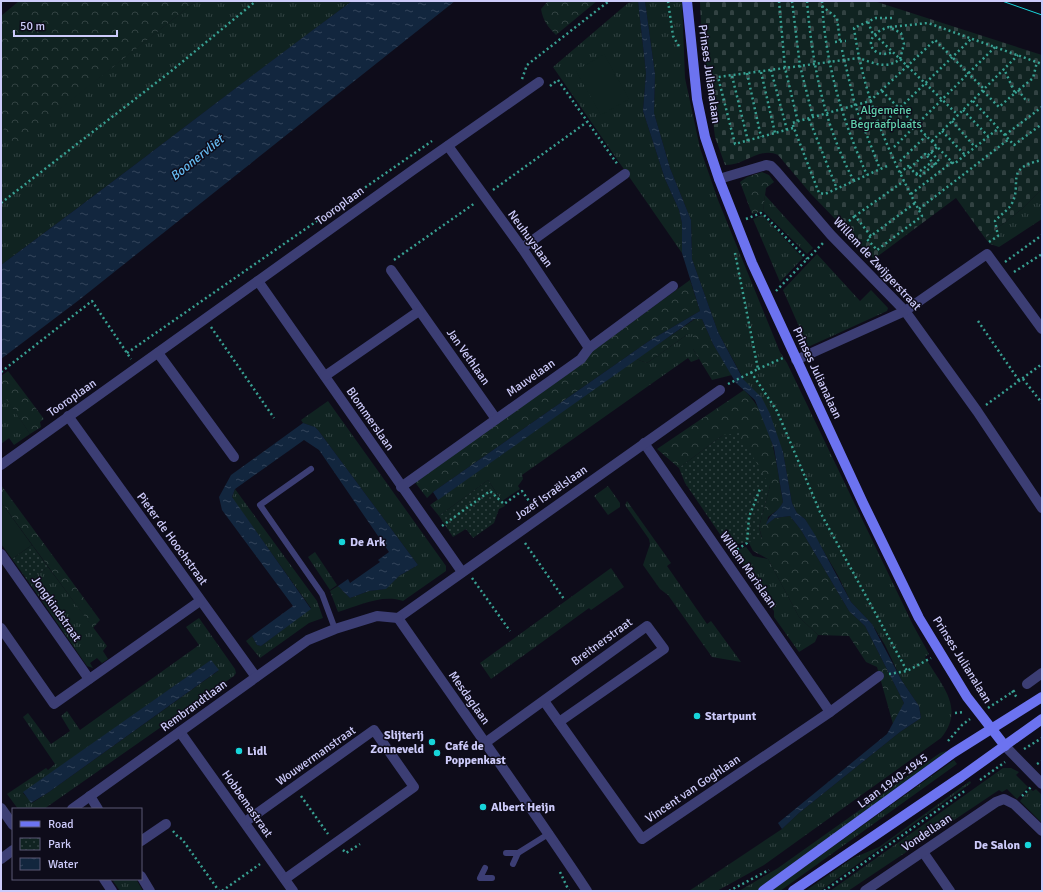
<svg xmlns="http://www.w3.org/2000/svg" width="1043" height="892" font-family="Signika,sans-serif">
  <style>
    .grass { fill: url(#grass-tufts); fill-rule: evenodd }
    .forest { fill: url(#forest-crowns) }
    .cemetery { fill: url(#cemetery-stones) }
    .park { fill: url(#park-dots) }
    .pitch { fill: #102321 }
    .water { fill: url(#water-ripples) }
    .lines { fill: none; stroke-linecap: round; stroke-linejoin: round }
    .path { stroke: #38a092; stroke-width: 2.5; stroke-dasharray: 2 3; stroke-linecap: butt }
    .lane { stroke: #3c3e74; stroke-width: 6 }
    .street { stroke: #3c3e74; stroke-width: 10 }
    .secondary { stroke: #6c73f0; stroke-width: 10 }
    .tram { stroke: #17d5da; stroke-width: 1 }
    .poi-dot { fill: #17d5da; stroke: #0e0c1a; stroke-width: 1.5 }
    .labels { text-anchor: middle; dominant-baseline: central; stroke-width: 3; stroke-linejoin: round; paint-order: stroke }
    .street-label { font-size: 12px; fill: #cdcbfa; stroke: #0e0c1a }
    .park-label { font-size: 12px; fill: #60d0ac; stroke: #0e0c1a }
    .poi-label { font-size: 12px; font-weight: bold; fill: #cdcbfa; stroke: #0e0c1a; text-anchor: start }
    .water-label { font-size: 13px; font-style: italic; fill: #64b9ef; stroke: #0e0c1a }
  </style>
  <defs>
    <pattern id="grass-tufts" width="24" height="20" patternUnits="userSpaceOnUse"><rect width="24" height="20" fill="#102321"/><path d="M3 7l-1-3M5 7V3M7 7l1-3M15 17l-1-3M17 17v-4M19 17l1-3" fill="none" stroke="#324242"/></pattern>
    <pattern id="forest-crowns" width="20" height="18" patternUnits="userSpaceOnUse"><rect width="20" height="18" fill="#102321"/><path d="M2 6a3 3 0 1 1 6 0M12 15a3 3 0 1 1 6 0" fill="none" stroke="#324242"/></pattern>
    <pattern id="cemetery-stones" width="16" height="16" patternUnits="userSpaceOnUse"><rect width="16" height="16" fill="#102321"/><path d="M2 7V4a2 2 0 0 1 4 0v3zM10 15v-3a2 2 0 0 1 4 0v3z" fill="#324242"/></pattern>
    <pattern id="park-dots" width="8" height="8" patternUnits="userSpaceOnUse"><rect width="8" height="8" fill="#102321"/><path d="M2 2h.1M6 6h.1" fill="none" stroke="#324242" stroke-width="1.8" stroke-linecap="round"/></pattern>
    <pattern id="water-ripples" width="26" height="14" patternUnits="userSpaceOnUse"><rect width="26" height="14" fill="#12263e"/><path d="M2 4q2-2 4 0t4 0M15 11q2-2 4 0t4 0" fill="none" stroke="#33445b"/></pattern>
  </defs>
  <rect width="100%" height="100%" fill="#0e0c1a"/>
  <g class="grass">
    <path d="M196,1H352C235,88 119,178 1,265V126L15,144Z"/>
    <path d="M638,1L646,73L643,111L665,179L679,210L682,223V253L553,67L628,3Z"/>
    <path d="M645,1H682L685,78L700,148L718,200L780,352L787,363L913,625L929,654L925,657C941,685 966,708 941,738L764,865L717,891H689L782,829L799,813L900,732L921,718L919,706L902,681L885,645L872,624L851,602L837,574L805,519L797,513L792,503L783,452L718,332L692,259L691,220L670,168L654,113L655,74Z"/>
    <path d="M1042,189V219L999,247L990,244L985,238L1023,208Z"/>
    <path d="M765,195L813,248L807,254L763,211Z"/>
    <path d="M762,215L803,258L780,282L753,219Z"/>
    <path d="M817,254L860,301L871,290L888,308L887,311L808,347L783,290Z"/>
    <path d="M688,334H693V349L699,359L691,362L688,358L522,475L523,479L518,486L520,489L502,501L488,480L439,516L430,505L636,359L647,363Z"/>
    <path d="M1,390L30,434L14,445L9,438L1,444Z"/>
    <path d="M328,401L446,566V571L403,601C381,594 359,606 338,612L330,591L338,586L350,598L369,591L385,589L399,576L418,565L318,430L315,427L303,423L301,420Z"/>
    <path d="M608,486L620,503V507L608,515L594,496Z"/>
    <path d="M235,489L317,601L323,618L309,623L260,658L246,641L252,636L257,645L261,646L311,608L232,498Z"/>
    <path d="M627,501L671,563L667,566L707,624L711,621L741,662L712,657L668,595L660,589L643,565L650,544L649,539L625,505Z"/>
    <path d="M746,547L753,556L768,559L799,617L818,635L815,642L799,652L774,617V611L740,560L734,559L732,556L740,549Z"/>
    <path d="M315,552L337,585L330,590L308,557Z"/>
    <path d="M48,567L107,646L103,651L108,659L102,663L97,658L90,663L93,668L87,666L28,581Z"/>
    <path d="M611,568L624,587L591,610L589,608L491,679L480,663Z"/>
    <path d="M199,618L235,669L236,673L234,676L44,809H18L7,794L46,768L48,770L55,764L23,717L28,713L51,744L70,731L61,716L67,711L80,730L199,645L186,627ZM210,661L218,671L49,792L32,803L23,793Z"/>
    <path d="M946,751L949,754L757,891H739L778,868L940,753Z"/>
    <path d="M954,760L957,764L780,891H771Z"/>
    <path d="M1003,768H1011L1019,772L1016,775L1028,787L1017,799L1007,789L1002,792L999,790L848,891H830Z"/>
    <path d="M970,781L971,783L820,891H805L853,858L879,847Z"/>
    <path d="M1030,789L1033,791L1036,789L1042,795V823L1020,801Z"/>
    <path d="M115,879H136L143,891H120L113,881Z"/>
  </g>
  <g class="forest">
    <path d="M19,1H196L15,145L1,126V16Z"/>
    <path d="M548,1H597L556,35C548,27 543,21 541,9Z"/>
    <path d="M762,172L769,175L774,182L766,188L763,211L752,214L740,182L747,177Z"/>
    <path d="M690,280L700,311L649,341L433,492L427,498L414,481Z"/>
    <path d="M695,319H702L713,344L732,375L712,380L693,349V334H688L647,363L636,359Z"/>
    <path d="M8,371L44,419L40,422L41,427L30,434L1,391V376Z"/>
    <path d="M744,390C773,417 776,464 783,502L780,508L768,517L767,524L775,518L790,516L801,530L849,611L865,626L904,703L893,724L877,667L866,662L849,636L818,635L799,617L768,559L753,551L748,541L762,538L759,527L770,486L723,435L679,468L657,449Z"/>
    <path d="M1,485L100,620L93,628L1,502Z"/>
  </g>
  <path class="cemetery" d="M700,1H874L1042,55V189L1023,208L985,238L956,198L874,259L811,194L778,155C760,146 744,166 725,165L715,137L701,27Z"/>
  <g class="park">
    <path d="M739,433L770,486L759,527L762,539L728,546L685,483L679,468L723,435Z"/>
    <path d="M488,480L505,506L499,509L494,523L473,538L466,529L453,537L439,516Z"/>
    <path d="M32,545L48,567L28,581L12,559Z"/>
  </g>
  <g class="pitch">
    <path d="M604,54L629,99L601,115L576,71Z"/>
    <path d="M1,502L32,545L12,559L1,544Z"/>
  </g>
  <g class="water">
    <path d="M352,1H455L79,300L1,359V265C119,178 234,88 352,1Z"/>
    <path d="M638,1H645L655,74L654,113L670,168L691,220L692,259L718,332L743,379L762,398L770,414L783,452L792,503L797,513L805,519L815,535L851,602L872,624L902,681L919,706L921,718L900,732L799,813L782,829L778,823L887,734L904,703L865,626L849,611L801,530L790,516L775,518L766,525C769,513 778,513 783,502L774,448L755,400L736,383L713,344L702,319H694L438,500L433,492L649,341L700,311L682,253V223L679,210L665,179L643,111L646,73Z"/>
    <path d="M303,423L315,427L318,430L418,565L399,576L386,589L369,591L350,598L338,586L348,579L350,583L380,562L378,560L389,552L319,450L304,440L235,489L232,497L311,609L261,646L257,645L252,636L293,606L222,510L219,497L231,475Z"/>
    <path d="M211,660L219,670L49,792L31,803L23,792Z"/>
  </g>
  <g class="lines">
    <g class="path">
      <path d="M668,1L673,36L680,48"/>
      <path d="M779,1L785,68L798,122"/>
      <path d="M792,1L800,66L813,117"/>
      <path d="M807,1C812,63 824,125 854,181"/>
      <path d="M822,1C825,62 842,120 867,175"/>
      <path d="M822,6L837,18L840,41"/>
      <path d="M892,18H876L854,28C864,99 889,154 922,216L877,250L867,239L915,203"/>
      <path d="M868,22L872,32L958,115"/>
      <path d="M890,27L928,23L1042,64"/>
      <path d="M835,42L846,41"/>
      <path d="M842,50L855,105L880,169"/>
      <path d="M771,70L787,130"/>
      <path d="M761,72L775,133"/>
      <path d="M747,73L761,137"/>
      <path d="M732,76L748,141"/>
      <path d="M522,79L527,65L609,1"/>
      <path d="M550,86L558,80L618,165"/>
      <path d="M1018,90L1025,99L1029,100"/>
      <path d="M882,91L954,164L999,128"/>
      <path d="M983,91L999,107L1015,93L1004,69"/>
      <path d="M1015,93L1033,78L1037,62"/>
      <path d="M973,101L1014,145L1042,124"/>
      <path d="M963,110L988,136"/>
      <path d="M809,119L837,189"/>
      <path d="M952,121L975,147"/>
      <path d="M793,128L735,144L718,77L859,58C873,63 887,70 900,59L904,44L901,33L889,27C858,36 872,61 893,52"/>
      <path d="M879,128L971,39"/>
      <path d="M942,131L965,155"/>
      <path d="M1005,135L1042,107"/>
      <path d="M932,141L1018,55"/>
      <path d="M894,147L995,47"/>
      <path d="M931,152L939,161L919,177L910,168L925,154L927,156L937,147"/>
      <path d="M927,156L935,165"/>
      <path d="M900,161L926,136"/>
      <path d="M887,166L825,194L819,193L792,123L870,101L935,40L984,89"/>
      <path d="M900,173L908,166L910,168"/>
      <path d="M916,174L932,162"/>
      <path d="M493,190L587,122"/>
      <path d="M911,194L952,162"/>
      <path d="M1,203L170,72L256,1"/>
      <path d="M919,209L1009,139"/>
      <path d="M746,219L761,213L763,214L807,259"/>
      <path d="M849,221L855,216"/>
      <path d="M871,236L855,216L904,181"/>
      <path d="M989,242L998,236L995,221C1000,215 1007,211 1011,205C1024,183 1002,169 1042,160"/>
      <path d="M394,260L475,203"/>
      <path d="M1005,262L1042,235"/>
      <path d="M1014,272L1042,254"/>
      <path d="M776,291L823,243"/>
      <path d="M978,321L1020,382"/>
      <path d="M211,327L274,418"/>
      <path d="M127,353L432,141"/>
      <path d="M758,369L783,358"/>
      <path d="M1,372L92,301L131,359"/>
      <path d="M751,372L777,411L820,512L907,671"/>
      <path d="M1023,379L1042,403"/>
      <path d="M728,384L758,369L735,253"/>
      <path d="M986,405L1042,364"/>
      <path d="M442,526L490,491L504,504L522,491L534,508"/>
      <path d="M525,543L564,599"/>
      <path d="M733,552L747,543L749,517L760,489"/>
      <path d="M472,578L510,631"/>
      <path d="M889,674L907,671L931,658"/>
      <path d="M1012,691L1018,699"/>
      <path d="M988,708L1017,689"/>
      <path d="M955,713L964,712"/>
      <path d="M948,741L962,725L970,719"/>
      <path d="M1024,749L1042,738"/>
      <path d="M1037,764L1042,761"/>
      <path d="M980,780L1005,762"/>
      <path d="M301,796L328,834"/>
      <path d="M1022,796L1031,787"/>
      <path d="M173,831L178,837L182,839L219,891"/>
      <path d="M343,850L346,853L360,844"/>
      <path d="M560,872L569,891"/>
      <path d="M222,891L260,864"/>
      <path d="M729,891L769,870"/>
      <path d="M824,891L966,790"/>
    </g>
    <g class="lane">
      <path d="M311,469L260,505L322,594L335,629"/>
      <path d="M506,853H518L513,864"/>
      <path d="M518,853L550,833"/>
      <path d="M485,868L480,878H492"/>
    </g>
    <g class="street">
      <path d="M448,146L522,248L589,348"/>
      <path d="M719,179L766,165L771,166L776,171L831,235L905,311L977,411L1042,508"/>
      <path d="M522,248L625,174"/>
      <path d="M391,270L496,419"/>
      <path d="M258,281L462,572"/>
      <path d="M158,353L234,457"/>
      <path d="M796,360L905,311L987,254L1042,329"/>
      <path d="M325,376L419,311"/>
      <path d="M68,416L256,677"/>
      <path d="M644,443L830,712"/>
      <path d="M1,465L413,170L539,82"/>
      <path d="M401,487L581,359L589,348L673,286"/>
      <path d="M1,554L89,679"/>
      <path d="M398,618L720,390"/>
      <path d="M398,618C461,709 526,799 587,891"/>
      <path d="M1,628L54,704L200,601"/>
      <path d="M1027,684L1042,673"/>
      <path d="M544,701L642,839L830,712L879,676"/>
      <path d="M180,732L293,891"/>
      <path d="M485,743L647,626L664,649L559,722"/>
      <path d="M1005,746L1042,784"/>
      <path d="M90,796L98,809"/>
      <path d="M1,808L13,825"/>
      <path d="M72,809L308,640L335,629L377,616L398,618"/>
      <path d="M245,822L374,730L414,787L285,879"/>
      <path d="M141,841L166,824"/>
      <path d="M923,852L950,891"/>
      <path d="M1,859L13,850"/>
      <path d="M141,876L150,891"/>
      <path d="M104,879L112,891"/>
      <path d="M865,891L996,802L1004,799L1014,804L1042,831"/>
    </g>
    <g class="secondary">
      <path d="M687,1L697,99L705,137L719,179L752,263L863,503L919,618L967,697L1005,746"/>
      <path d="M763,891L953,753L1042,697"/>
      <path d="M793,891L961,777L1042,719"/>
    </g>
    <path class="tram" d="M1002,1L1042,15"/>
  </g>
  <g class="poi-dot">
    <circle cx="342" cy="542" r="4"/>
    <circle cx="697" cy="716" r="4"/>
    <circle cx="432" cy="742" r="4"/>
    <circle cx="239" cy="751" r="4"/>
    <circle cx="437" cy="753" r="4"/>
    <circle cx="483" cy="807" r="4"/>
    <circle cx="1028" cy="845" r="4"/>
  </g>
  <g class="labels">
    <g class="street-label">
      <text transform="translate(709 74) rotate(82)">Prinses Julianalaan</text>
      <text transform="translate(340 206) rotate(-36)">Tooroplaan</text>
      <text transform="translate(530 239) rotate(54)">Neuhuyslaan</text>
      <text transform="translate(877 264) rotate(47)">Willem de Zwijgerstraat</text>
      <text transform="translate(468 357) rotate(55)">Jan Vethlaan</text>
      <text transform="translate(817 373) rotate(65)">Prinses Julianalaan</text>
      <text transform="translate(531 378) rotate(-35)">Mauvelaan</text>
      <text transform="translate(72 398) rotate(-35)">Tooroplaan</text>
      <text transform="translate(370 419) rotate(55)">Blommerslaan</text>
      <text transform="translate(551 493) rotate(-35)">Jozef Israëlslaan</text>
      <text transform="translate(172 539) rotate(54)">Pieter de Hoochstraat</text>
      <text transform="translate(748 570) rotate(55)">Willem Marislaan</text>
      <text transform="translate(56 609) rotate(55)">Jongkindstraat</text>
      <text transform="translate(602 642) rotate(-36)">Breitnerstraat</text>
      <text transform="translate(962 660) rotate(58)">Prinses Julianalaan</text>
      <text transform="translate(469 698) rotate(55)">Mesdaglaan</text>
      <text transform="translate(194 706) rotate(-36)">Rembrandtlaan</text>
      <text transform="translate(316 756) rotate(-35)">Wouwermanstraat</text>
      <text transform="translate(893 781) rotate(-36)">Laan 1940-1945</text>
      <text transform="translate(693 789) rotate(-34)">Vincent van Goghlaan</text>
      <text transform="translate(247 804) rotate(55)">Hobbemastraat</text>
      <text transform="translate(927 833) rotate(-34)">Vondellaan</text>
    </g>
    <g class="park-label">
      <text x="886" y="110">Algemene<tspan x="886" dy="14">Begraafplaats</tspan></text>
    </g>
    <g class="poi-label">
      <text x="350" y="542">De Ark</text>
      <text x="705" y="716">Startpunt</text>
      <text x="424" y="735" text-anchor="end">Slijterij<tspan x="424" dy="14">Zonneveld</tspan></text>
      <text x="445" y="746">Café de<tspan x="445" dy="14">Poppenkast</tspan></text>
      <text x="247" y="751">Lidl</text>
      <text x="491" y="807">Albert Heijn</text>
      <text x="1020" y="845" text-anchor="end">De Salon</text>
    </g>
    <g class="water-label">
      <text transform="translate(197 158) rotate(-39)">Boonervliet</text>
    </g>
  </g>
  <rect width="1043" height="892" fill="none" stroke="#cdcbfa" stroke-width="4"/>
  <rect x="12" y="808" width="130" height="72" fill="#0e0c1a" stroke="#5a5874"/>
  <rect x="20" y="821" width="20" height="6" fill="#6c73f0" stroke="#5a5874"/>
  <text x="48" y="828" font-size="12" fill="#cdcbfa">Road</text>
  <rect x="20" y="838" width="20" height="12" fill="url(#park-dots)" stroke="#5a5874"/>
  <text x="48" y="848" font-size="12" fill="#cdcbfa">Park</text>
  <rect x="20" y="858" width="20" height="12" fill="url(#water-ripples)" stroke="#5a5874"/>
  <text x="48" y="868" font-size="12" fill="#cdcbfa">Water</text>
  <path d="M14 30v6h103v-6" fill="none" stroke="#cdcbfa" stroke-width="2"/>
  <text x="20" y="30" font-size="12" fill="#cdcbfa" stroke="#0e0c1a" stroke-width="3" paint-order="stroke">50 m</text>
</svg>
